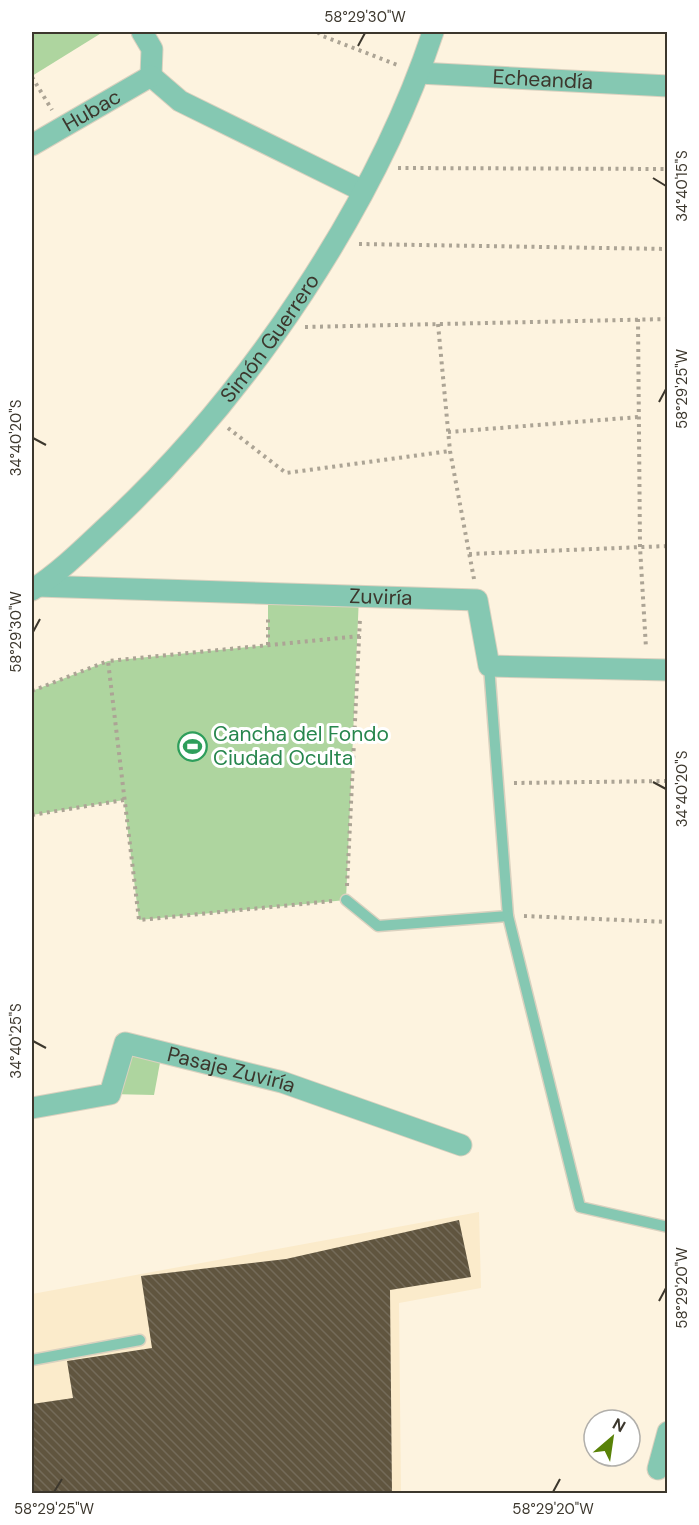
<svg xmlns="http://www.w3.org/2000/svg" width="699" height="1525" font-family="'DM Sans',sans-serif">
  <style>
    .built { fill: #fbebcb }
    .park { fill: #aed59f }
    .building { fill: url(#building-back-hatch) }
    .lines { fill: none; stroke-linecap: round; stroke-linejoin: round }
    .service-casing { stroke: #dad1bf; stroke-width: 13 }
    .minor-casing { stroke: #dad1bf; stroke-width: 23 }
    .path { stroke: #aca495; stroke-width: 4; stroke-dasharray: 3 4.5; stroke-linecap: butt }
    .service { stroke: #85c8b2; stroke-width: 10 }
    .minor { stroke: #85c8b2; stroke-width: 21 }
    .ticks { fill: none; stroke: #3c372d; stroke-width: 2 }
    .labels { text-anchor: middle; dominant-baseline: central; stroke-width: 6; stroke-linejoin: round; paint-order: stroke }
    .street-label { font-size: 21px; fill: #3c372d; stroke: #fff }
    .leisure-label { font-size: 21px; fill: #27864d; stroke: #fff; text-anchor: start }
    .neatline { fill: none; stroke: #3c372d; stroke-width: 2 }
    .ticks-label { font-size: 15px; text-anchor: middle; fill: #3c372d }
  </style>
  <defs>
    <pattern id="building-back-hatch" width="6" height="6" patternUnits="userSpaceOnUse" patternTransform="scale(1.5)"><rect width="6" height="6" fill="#60553f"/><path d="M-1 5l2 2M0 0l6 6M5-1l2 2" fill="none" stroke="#746b59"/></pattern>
  </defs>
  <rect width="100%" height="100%" fill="#fdf3df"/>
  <path class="built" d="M479,1212L481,1288L399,1303L401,1493L32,1494V1294Z"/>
  <g class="park">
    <path d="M32,32H103L32,76Z"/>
    <path d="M268,593L359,596L346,900L139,920L124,800L32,815V691L108,661L268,645Z"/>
    <path d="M125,1043L162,1052L154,1095L110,1094Z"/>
  </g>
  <path class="building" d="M459,1220L471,1277L390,1290L392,1494H32V1404L73,1398L67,1361L152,1348L141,1276L286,1259Z"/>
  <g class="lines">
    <defs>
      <g id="service">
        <path d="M346,900L378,926L508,916L489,666"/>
        <path d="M508,916L580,1207L668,1227"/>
        <path d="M32,1360L140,1340"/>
      </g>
      <g id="minor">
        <path d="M142,32L152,49L151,76"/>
        <path id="s1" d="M419,73L668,86"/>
        <path d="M151,76L180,101L363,191"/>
        <path id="s2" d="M32,145L151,76"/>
        <path id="s3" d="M37,586L477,600L489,666L668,670"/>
        <path id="s4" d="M32,590C63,570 88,544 115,519C249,393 375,207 433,32"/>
        <path id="s5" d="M32,1108L110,1094L125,1043L282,1082L461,1145"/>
        <path d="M658,1469L668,1432"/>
      </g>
    </defs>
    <use href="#service" class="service-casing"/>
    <use href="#minor" class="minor-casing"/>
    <g class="path">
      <path d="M318,32L320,35L400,66"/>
      <path d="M32,77L52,110"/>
      <path d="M398,168L668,169"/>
      <path d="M359,244L668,249"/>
      <path d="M638,319L640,547L646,648"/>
      <path d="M438,324L450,451L474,579"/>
      <path d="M305,327L668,319"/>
      <path d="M228,428L286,473L450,451"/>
      <path d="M448,432L639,417"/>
      <path d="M469,554L668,546"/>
      <path d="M268,645V615"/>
      <path d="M32,691L108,661"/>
      <path d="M514,783L668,781"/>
      <path d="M32,815L124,800"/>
      <path d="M347,886L360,618"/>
      <path d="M332,901L139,920L108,661L360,636"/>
      <path d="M524,916L668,922"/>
    </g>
    <use href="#service" class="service"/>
    <use href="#minor" class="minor"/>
  </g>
  <path class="ticks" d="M358,46L365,33M653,178L666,186M659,402L666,389M33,438L46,445M33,632L40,619M653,782L666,789M33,1041L46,1048M659,1301L666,1288M54,1492L62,1479M553,1492L560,1479"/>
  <defs>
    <symbol id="stadium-ring" viewBox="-11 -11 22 22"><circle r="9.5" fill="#fff" stroke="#2e9e5b" stroke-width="1.5"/><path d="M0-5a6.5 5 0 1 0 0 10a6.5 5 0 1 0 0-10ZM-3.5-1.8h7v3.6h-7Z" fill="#2e9e5b"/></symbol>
  </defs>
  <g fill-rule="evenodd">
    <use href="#stadium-ring" x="176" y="730" width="33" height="33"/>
  </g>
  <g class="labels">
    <g class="street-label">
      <text stroke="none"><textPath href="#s1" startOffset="124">Echeandía</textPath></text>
      <text stroke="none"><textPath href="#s2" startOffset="69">Hubac</textPath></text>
      <text stroke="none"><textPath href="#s4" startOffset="348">Simón Guerrero</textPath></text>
      <text stroke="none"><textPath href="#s3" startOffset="344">Zuviría</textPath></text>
      <text stroke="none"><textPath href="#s5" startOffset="242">Pasaje Zuviría</textPath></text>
    </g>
    <g class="leisure-label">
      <text x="213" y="734">Cancha del Fondo<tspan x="213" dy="24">Ciudad Oculta</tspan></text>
    </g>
  </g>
  <rect width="699" height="1525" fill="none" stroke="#ffffff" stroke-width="66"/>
  <g transform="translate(612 1438) rotate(29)"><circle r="28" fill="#ffffff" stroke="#b1afab" stroke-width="1.5"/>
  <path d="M0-4.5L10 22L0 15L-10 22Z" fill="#598208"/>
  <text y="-9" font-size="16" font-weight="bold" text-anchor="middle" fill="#3c372d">N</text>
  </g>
  <rect x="33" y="33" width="633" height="1459" class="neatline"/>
  <g class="ticks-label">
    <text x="365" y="22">58°29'30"W</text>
    <text transform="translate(682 186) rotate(-90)" y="5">34°40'15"S</text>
    <text transform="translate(682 389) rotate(-90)" y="5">58°29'25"W</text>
    <text transform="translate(16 438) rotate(-90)" y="5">34°40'20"S</text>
    <text transform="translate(16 632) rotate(-90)" y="5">58°29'30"W</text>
    <text transform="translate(682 789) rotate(-90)" y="5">34°40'20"S</text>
    <text transform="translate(16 1041) rotate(-90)" y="5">34°40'25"S</text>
    <text transform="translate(682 1288) rotate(-90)" y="5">58°29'20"W</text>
    <text x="54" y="1514">58°29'25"W</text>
    <text x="553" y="1514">58°29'20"W</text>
  </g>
</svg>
